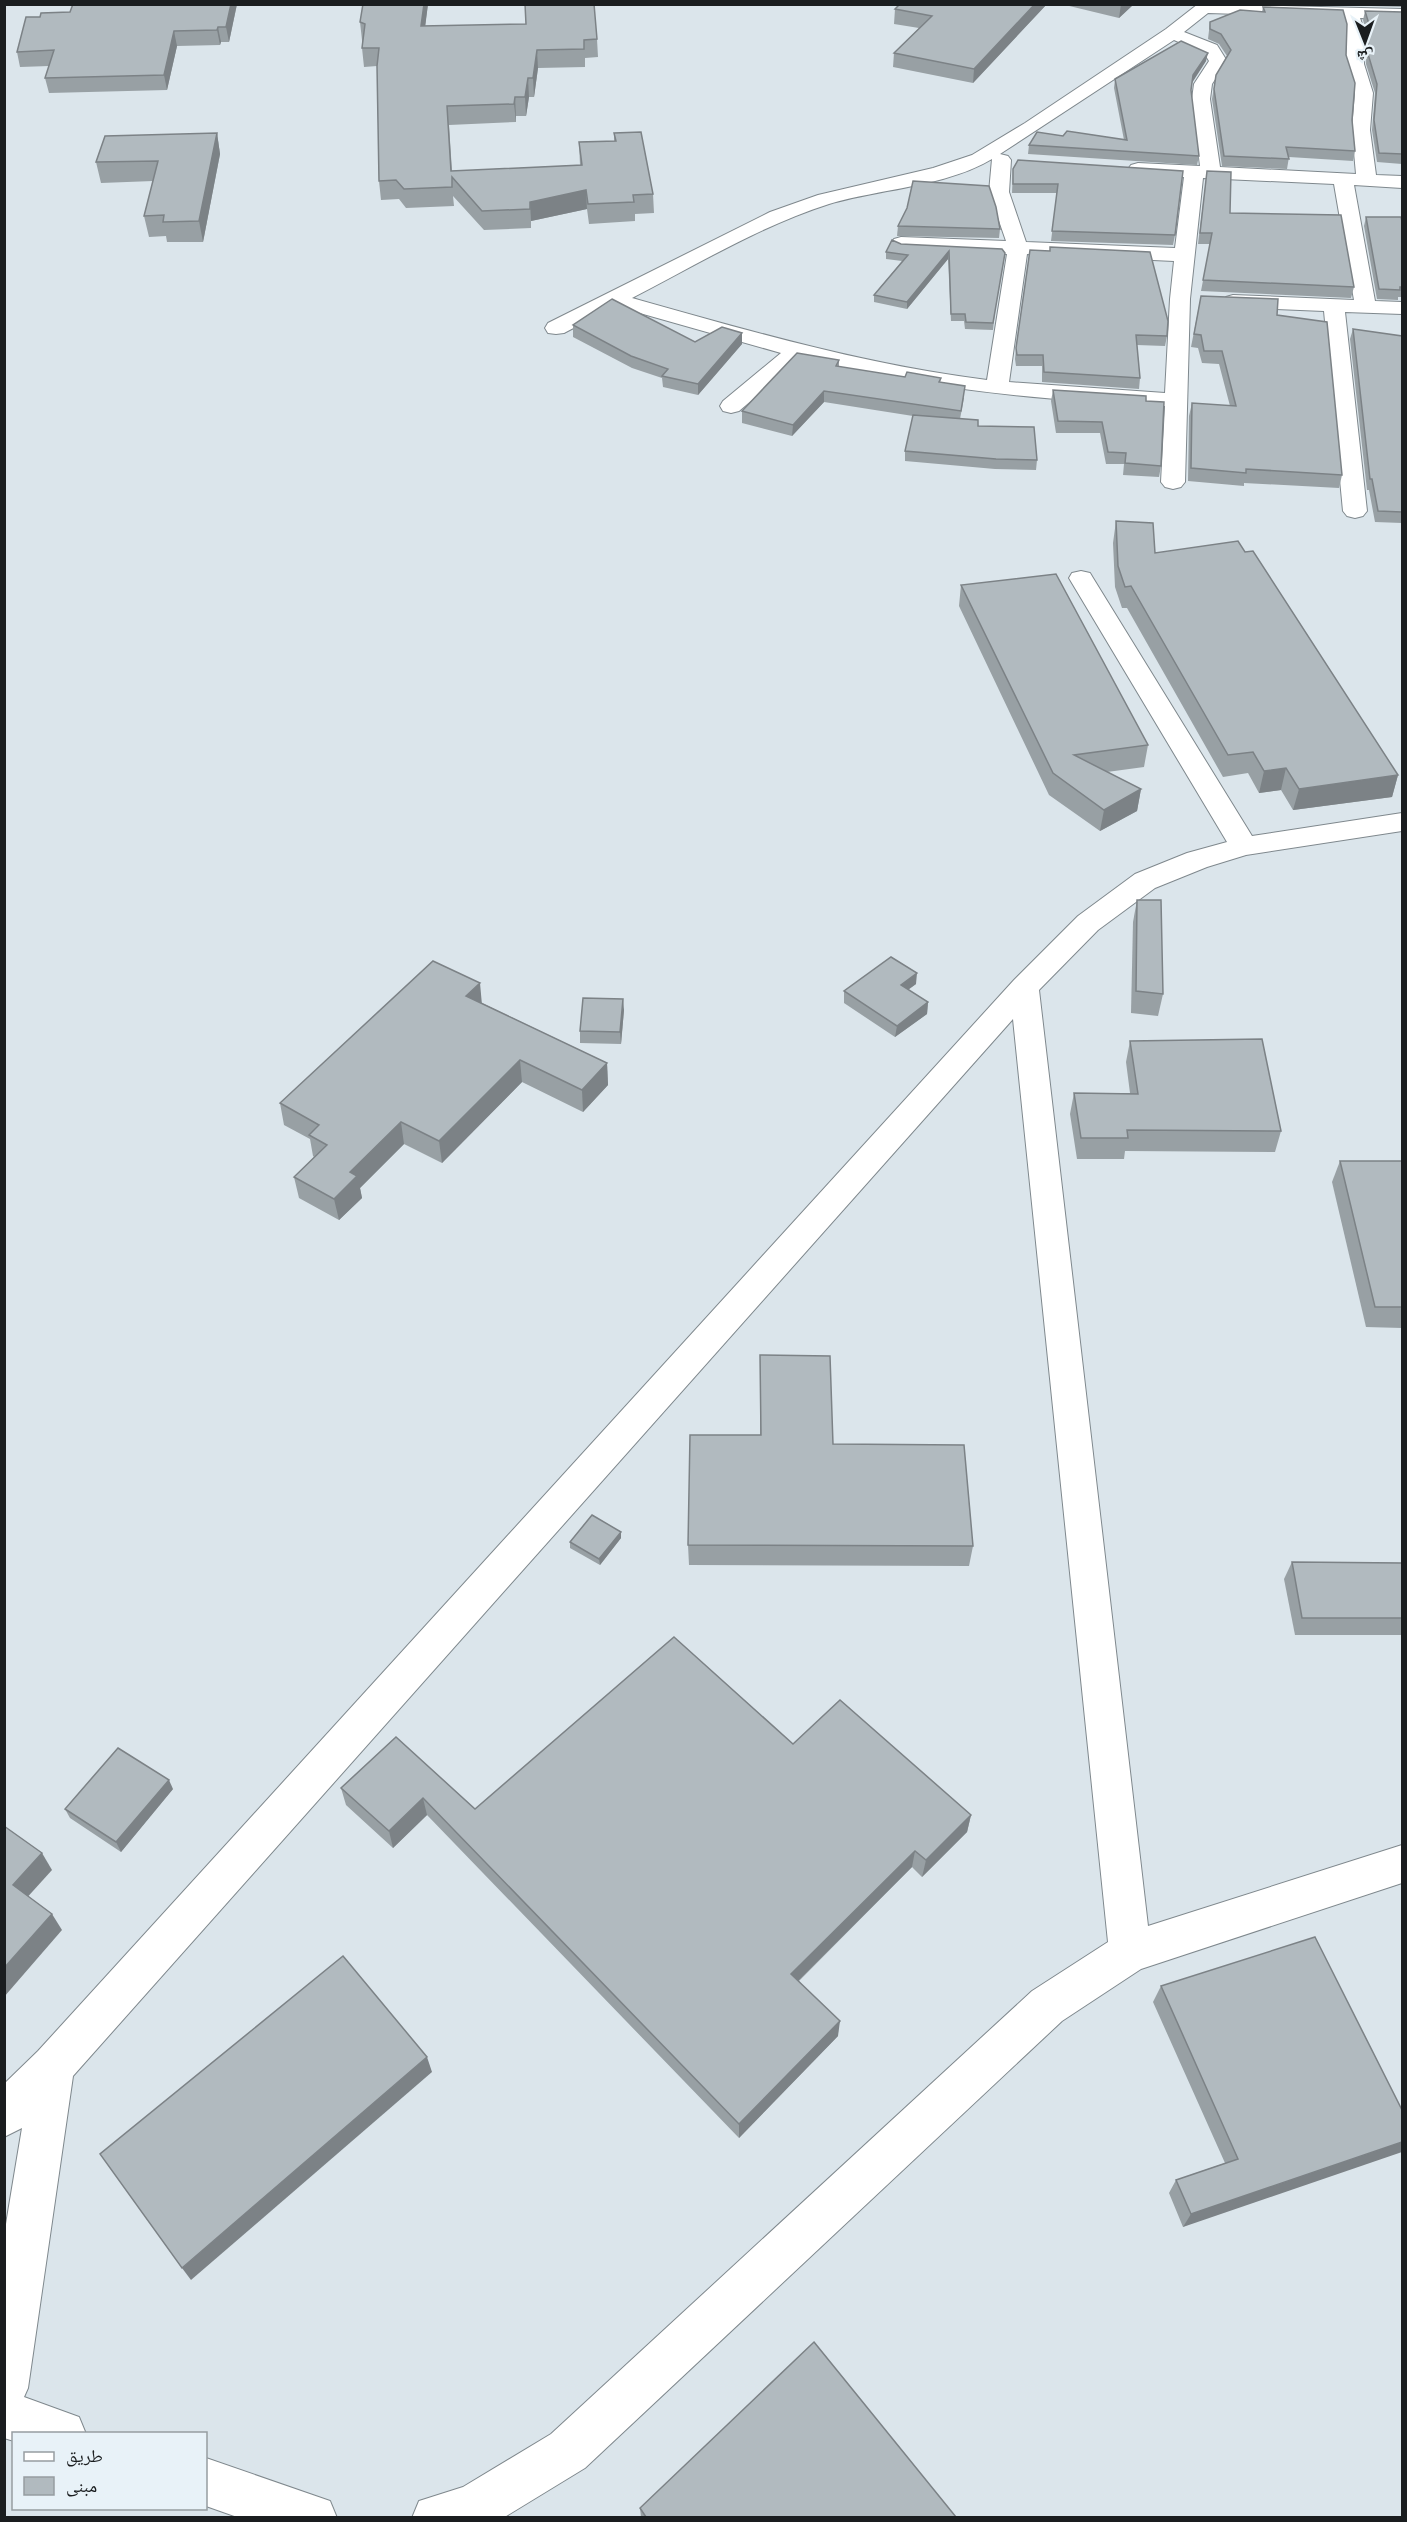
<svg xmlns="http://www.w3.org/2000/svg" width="1407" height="2522" font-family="'Libre Baskerville','Noto Naskh Arabic',serif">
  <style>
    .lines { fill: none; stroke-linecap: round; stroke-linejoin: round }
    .minor-casing { stroke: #7f888d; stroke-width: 2 }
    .minor { fill: #fff; fill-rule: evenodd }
    .wall { fill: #98a0a4 }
    .shaded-wall { fill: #7c8286 }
    .building { fill: #b1babf; stroke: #7c8286; stroke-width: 1.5 }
  </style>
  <rect width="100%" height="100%" fill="#dbe5eb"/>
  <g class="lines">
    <defs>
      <g id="minor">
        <path d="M1198,4L1402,9V19L1360,18L1365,33L1364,64L1373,93L1370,130L1376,175L1402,176V188L1354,185L1375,301L1402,302V314L1345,312L1367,511L1363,516L1355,518L1347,516L1343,511L1324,311L1233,307L1226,305L1223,301L1226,297L1233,295L1354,300L1334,184L1203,178L1190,299L1185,482L1181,487L1173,489L1165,487L1161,482L1165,406C1042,400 921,389 801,358L739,411L731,413L723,411L720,406L723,401L781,353L615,306L564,333L556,334L548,333L545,328L548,323L770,212L818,195L933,168L972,155L1025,123L1166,29ZM1208,13L1343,17L1347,33L1346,64L1355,93L1352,130L1356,174L1220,167L1210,99L1212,84L1227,61L1217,45L1184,32ZM1174,40L1204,53L1209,61L1194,84L1192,99L1200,166L1138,163L1131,165L1128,169L1131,173L1138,175L1184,177L1175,248L1026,242L1009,192L1011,160L1008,156L1000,154ZM992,159L989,192L1006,241L901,237L894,239L891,243L894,247L901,249L1007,254L987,380C866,365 749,331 632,298C696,265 760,226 829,204C879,189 948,186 992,159ZM1027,254L1174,261L1170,299L1165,393L1009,382Z"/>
        <path d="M1081,571L1090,573L1093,578L1252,836L1402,813V831L1246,855L1207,867L1155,888L1098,930L1039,990L1148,1926L1402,1845V1883L1141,1969L1062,2021L585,2468L503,2518H412L419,2501L463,2487L551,2434L1032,1991L1108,1942L1013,1019L73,2076L28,2388L24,2397L79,2417L86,2434H14V2441L4,2438V2236L22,2128L4,2137V2084L38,2051L1014,980L1078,916L1135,874L1187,853L1227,842L1069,578L1072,573Z"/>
        <path d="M206,2458L330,2501L337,2518H240L206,2506Z"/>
      </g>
    </defs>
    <use href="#minor" class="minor-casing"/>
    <use href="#minor" class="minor"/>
  </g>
  <g class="wall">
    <path d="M73,4H237L229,42H221L220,45L177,46L167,90L49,93L45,78L49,66L20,67L17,52L40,17L70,12Z"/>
    <path d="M363,4H428L425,26L597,39L598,57L585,58V67L538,68L534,97H529L526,116H516V122L449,125L452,171L580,165L579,142L614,141V133L653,194L654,213L635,214V221L589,224L587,209L531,221V228L484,230L453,196L454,206L406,208L399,199L381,200L379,181L377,66L364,67L362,48V40L360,22Z"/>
    <path d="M900,4H1047L973,83L893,67L894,53L919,28L894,24L895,9Z"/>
    <path d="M1061,4H1134L1119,18Z"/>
    <path d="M1306,4H1402V7Z"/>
    <path d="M1263,7L1346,55L1355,151L1353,161L1289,157L1287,169L1222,166L1212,99L1216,75L1227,56L1219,44L1208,39L1210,22L1262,12Z"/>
    <path d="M1365,11L1402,12V164L1377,162L1372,130L1375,93L1366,64L1367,33L1363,20Z"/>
    <path d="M1206,61L1192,82L1191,90L1199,156L1197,165L1028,154L1029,145L1063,136L1124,140L1114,88L1115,79Z"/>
    <path d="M217,133L220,154L203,242H167L166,236L149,237L144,216L153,181L101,183L96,162Z"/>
    <path d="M1018,160L1175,235L1173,245L1051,241L1057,193H1012L1013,169Z"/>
    <path d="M1207,171L1230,213L1354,287L1351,298L1201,291L1210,244H1198Z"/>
    <path d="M1366,217L1402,221V297H1398V300L1377,299L1364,226Z"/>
    <path d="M898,226L1000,229L999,238L897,236Z"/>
    <path d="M901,244L1002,249L993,330L965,329L964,321H951L948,259L907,309L874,302V295L902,261L886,259V252Z"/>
    <path d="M1030,250L1167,336L1165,346L1137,345L1140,378L1139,389L1042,382V366H1016L1015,359L1016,348Z"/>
    <path d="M1201,296L1277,315L1342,475L1339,488L1244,483V486L1188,481L1189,416L1192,403L1230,406L1219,364L1202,363L1198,348L1191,347Z"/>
    <path d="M573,325L695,342L742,333V344L698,395L663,387L662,378L632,368L573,337Z"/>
    <path d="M1353,329L1402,336V523L1375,522L1369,490H1367L1350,339Z"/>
    <path d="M839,360V367L905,377L941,378L940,383L964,398L960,419L978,426L1037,460L1036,470L995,469L905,461V451L913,416L824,402L792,436L742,423V411Z"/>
    <path d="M1053,390L1146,401L1161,466L1159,477L1123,475L1124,464H1106L1100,433H1056L1051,401Z"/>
    <path d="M1116,521L1155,553L1398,775L1392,797L1293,810L1281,790L1259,793L1248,773L1223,777L1127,608H1122L1115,587L1113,543Z"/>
    <path d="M961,585L1148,745L1144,767L1107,772L1141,789L1137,811L1100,831L1049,795L959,606Z"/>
    <path d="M1137,900L1163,994L1158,1016L1131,1013L1133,922Z"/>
    <path d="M916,984L908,990L928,1002L927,1014L895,1037L844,1003V991Z"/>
    <path d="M482,1003L607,1063L608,1085L583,1112L522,1082L442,1163L404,1144L360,1188L362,1198L339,1220L299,1198L294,1177L314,1157L313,1156L310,1139L284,1125L280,1103Z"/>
    <path d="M624,1010L621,1044L580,1043V1031Z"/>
    <path d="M1130,1041L1281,1131L1275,1152L1125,1151L1124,1159H1077L1070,1114L1074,1093H1130L1126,1062Z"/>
    <path d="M1340,1161H1402V1328L1366,1327L1332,1182Z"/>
    <path d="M760,1355L833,1444L973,1546L969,1566L689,1565L688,1545L760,1435Z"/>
    <path d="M621,1538L600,1565L570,1548V1542Z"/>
    <path d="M1292,1562L1402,1563V1635H1295L1284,1579Z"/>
    <path d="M396,1737L475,1809L793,1744L971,1815L967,1832L922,1877L912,1867L799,1981L838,2036L739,2138L427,1815L393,1848L346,1805L341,1788Z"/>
    <path d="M173,1789L121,1852L70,1818L65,1809Z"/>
    <path d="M1161,1986L1402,2110L1183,2227L1169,2193L1176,2180L1225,2163L1153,2002Z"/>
    <path d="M640,2508L956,2517H641Z"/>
  </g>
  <g class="shaded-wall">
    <path d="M231,4H237L229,42L226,27Z"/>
    <path d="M424,4H428L423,44L421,26Z"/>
    <path d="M1035,4H1047L973,83L974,69Z"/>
    <path d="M1121,4H1134L1119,18Z"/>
    <path d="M218,27L221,42L220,45L217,30Z"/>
    <path d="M174,31L177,46L167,90L164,75Z"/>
    <path d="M537,50L538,68L534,97L533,78Z"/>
    <path d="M1208,53L1206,61L1192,83L1193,75Z"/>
    <path d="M528,78L529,97L526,116L525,97Z"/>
    <path d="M515,97L516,116V122L514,104Z"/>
    <path d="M217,133L220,154L203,242L199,221Z"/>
    <path d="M586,190L587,209L531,221L530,202Z"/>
    <path d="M949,251L948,259L907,309V302Z"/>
    <path d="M742,333V344L698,395V384Z"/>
    <path d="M824,391V402L792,436L793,425Z"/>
    <path d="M1286,768L1281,790L1259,793L1264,771Z"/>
    <path d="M1398,775L1392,797L1293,810L1299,789Z"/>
    <path d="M1141,789L1137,811L1100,831L1104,810Z"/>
    <path d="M917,973L916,984L899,996L901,985Z"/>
    <path d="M480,983L482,1005L466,996Z"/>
    <path d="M623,999L624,1010L621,1044L620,1032Z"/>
    <path d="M928,1002L927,1014L895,1037L897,1026Z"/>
    <path d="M520,1060L522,1082L442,1163L439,1141Z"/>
    <path d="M607,1063L608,1085L583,1112L582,1090Z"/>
    <path d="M401,1122L404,1144L360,1188L362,1198L339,1220L334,1199L350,1172Z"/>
    <path d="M621,1532V1538L600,1565L599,1559Z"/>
    <path d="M169,1780L173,1789L121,1852L116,1842Z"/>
    <path d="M423,1798L427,1815L393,1848L389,1831Z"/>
    <path d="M971,1815L967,1832L922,1877L926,1860Z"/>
    <path d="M915,1851L912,1867L790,1989L791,1974Z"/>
    <path d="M42,1853L52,1870L23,1902L13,1885Z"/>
    <path d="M52,1914L62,1930L4,1997V1968Z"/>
    <path d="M840,2021L838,2036L739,2138V2124Z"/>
    <path d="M427,2057L432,2072L191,2280L182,2268Z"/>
    <path d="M1402,2142V2152L1183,2227L1191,2214Z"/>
  </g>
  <g class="building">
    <path d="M73,4H231L226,27H218L217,30L174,31L164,75L45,78L54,50L17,52L26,17H40L41,13L70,12Z"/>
    <path d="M363,4H424L421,26L526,24L525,4H594L597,39L584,40V49L537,50L533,78H528L525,97H515L514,104L447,106L451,171L582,165L579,142L616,141L614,133L641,132L653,194L633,195L634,202L588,204L586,190L530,202V209L482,211L452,177V187L404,189L396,180L379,181L377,66L379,48H362L365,24L360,22Z"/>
    <path d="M900,4H1035L974,69L894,53L932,16L895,9Z"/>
    <path d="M1263,7L1343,10L1347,24L1346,55L1355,83L1352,120L1355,151L1286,147L1289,159L1224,156L1214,89L1216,75L1231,50L1221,34L1210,29V22L1240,10L1265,12Z"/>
    <path d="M1365,11L1402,12V154L1379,153L1374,120L1377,84L1368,54L1369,24Z"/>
    <path d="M1181,41L1208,53L1193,75L1191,90L1199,156L1029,145L1037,132L1063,136L1067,131L1127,140L1115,79Z"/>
    <path d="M217,133L199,221L163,222L164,215L144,216L158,161L96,162L105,136Z"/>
    <path d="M1018,160L1183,171L1175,235L1052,231L1058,184H1013V169Z"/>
    <path d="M1207,171L1231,172L1230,213L1341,215L1354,287L1203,280L1212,233H1200Z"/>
    <path d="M913,181L989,186L996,207L1000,229L898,226L907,208Z"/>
    <path d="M1366,217H1401L1402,221V287H1400V290L1379,289Z"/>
    <path d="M892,240L901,244L1002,249L1005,253L993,323L966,322L965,314H951L949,251L907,302L874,295L908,255L886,252Z"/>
    <path d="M1050,247L1150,252L1168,321L1167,336L1136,335L1140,378L1044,372L1043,355H1017L1016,348L1030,250L1050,251Z"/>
    <path d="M1201,296L1278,299L1277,315L1327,322L1342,475L1246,469V473L1191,468L1192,403L1236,406L1222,351H1204L1201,335L1194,334Z"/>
    <path d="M612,299L695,342L722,327L742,333L698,384L662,376L668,369L631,356L573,325Z"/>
    <path d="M1353,329L1402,336V512L1378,511L1372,479H1370Z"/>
    <path d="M797,353L839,360L836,366L905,377L907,372L941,378L939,382L965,386L961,411L824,391L793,425L742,411Z"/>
    <path d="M1053,390L1146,396V401L1164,402L1161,466L1125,463L1126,453L1108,452L1102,422L1058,421Z"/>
    <path d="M913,415L978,420V426L1034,427L1037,460L996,459L905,451Z"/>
    <path d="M1116,521L1153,523L1155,553L1238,541L1245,552L1253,551L1398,775L1299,789L1286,768L1264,771L1253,752L1228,755L1131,586L1125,587L1118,566Z"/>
    <path d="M1056,574L1148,745L1074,755L1141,789L1104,810L1053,773L961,585Z"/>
    <path d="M1137,900H1161L1163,994L1136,991Z"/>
    <path d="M891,957L917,973L901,985L928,1002L897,1026L844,991Z"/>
    <path d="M433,961L480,983L466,996L607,1063L582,1090L520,1060L439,1141L401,1122L350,1172L357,1176L334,1199L294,1177L327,1145L309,1135L319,1125L280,1103Z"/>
    <path d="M583,998L623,999L620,1032L580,1031Z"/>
    <path d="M1262,1039L1281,1131L1127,1130L1128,1138H1081L1074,1093L1138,1094L1130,1041Z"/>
    <path d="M1340,1161H1402V1307H1375Z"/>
    <path d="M760,1355L830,1356L833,1444L964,1445L973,1546L688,1545L690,1435H761Z"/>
    <path d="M592,1515L621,1532L599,1559L570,1542Z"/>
    <path d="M1292,1562L1402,1563V1618H1302Z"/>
    <path d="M674,1637L793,1744L840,1700L971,1815L926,1860L915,1851L791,1974L840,2021L739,2124L423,1798L389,1831L341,1788L396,1737L475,1809Z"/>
    <path d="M118,1748L169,1780L116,1842L65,1809Z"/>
    <path d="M4,1826L42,1853L13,1885L52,1914L4,1968Z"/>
    <path d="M1315,1937L1402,2110V2142L1191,2214L1176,2180L1238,2159L1161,1986Z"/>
    <path d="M343,1956L427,2057L182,2268L100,2154Z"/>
    <path d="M814,2342L956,2517H646L640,2508Z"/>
  </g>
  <rect width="1407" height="2522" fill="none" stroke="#1a1d1f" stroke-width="12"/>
  <rect x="12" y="2432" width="195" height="78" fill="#e8f2f8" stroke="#969da1" stroke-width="1.5"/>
  <rect x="24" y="2452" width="30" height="9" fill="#ffffff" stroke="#969da1" stroke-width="1.5"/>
  <text x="66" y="2462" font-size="18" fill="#1a1d1f">طريق</text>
  <rect x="24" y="2477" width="30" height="18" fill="#b1babf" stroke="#969da1" stroke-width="1.5"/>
  <text x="66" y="2492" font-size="18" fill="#1a1d1f">مبنى</text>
  <g transform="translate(1365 42) rotate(179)" stroke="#e8f2f8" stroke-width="4.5" paint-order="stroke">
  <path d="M0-4.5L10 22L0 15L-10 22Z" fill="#1a1d1f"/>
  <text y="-9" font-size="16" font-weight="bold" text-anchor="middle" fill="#1a1d1f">ش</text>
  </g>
</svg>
